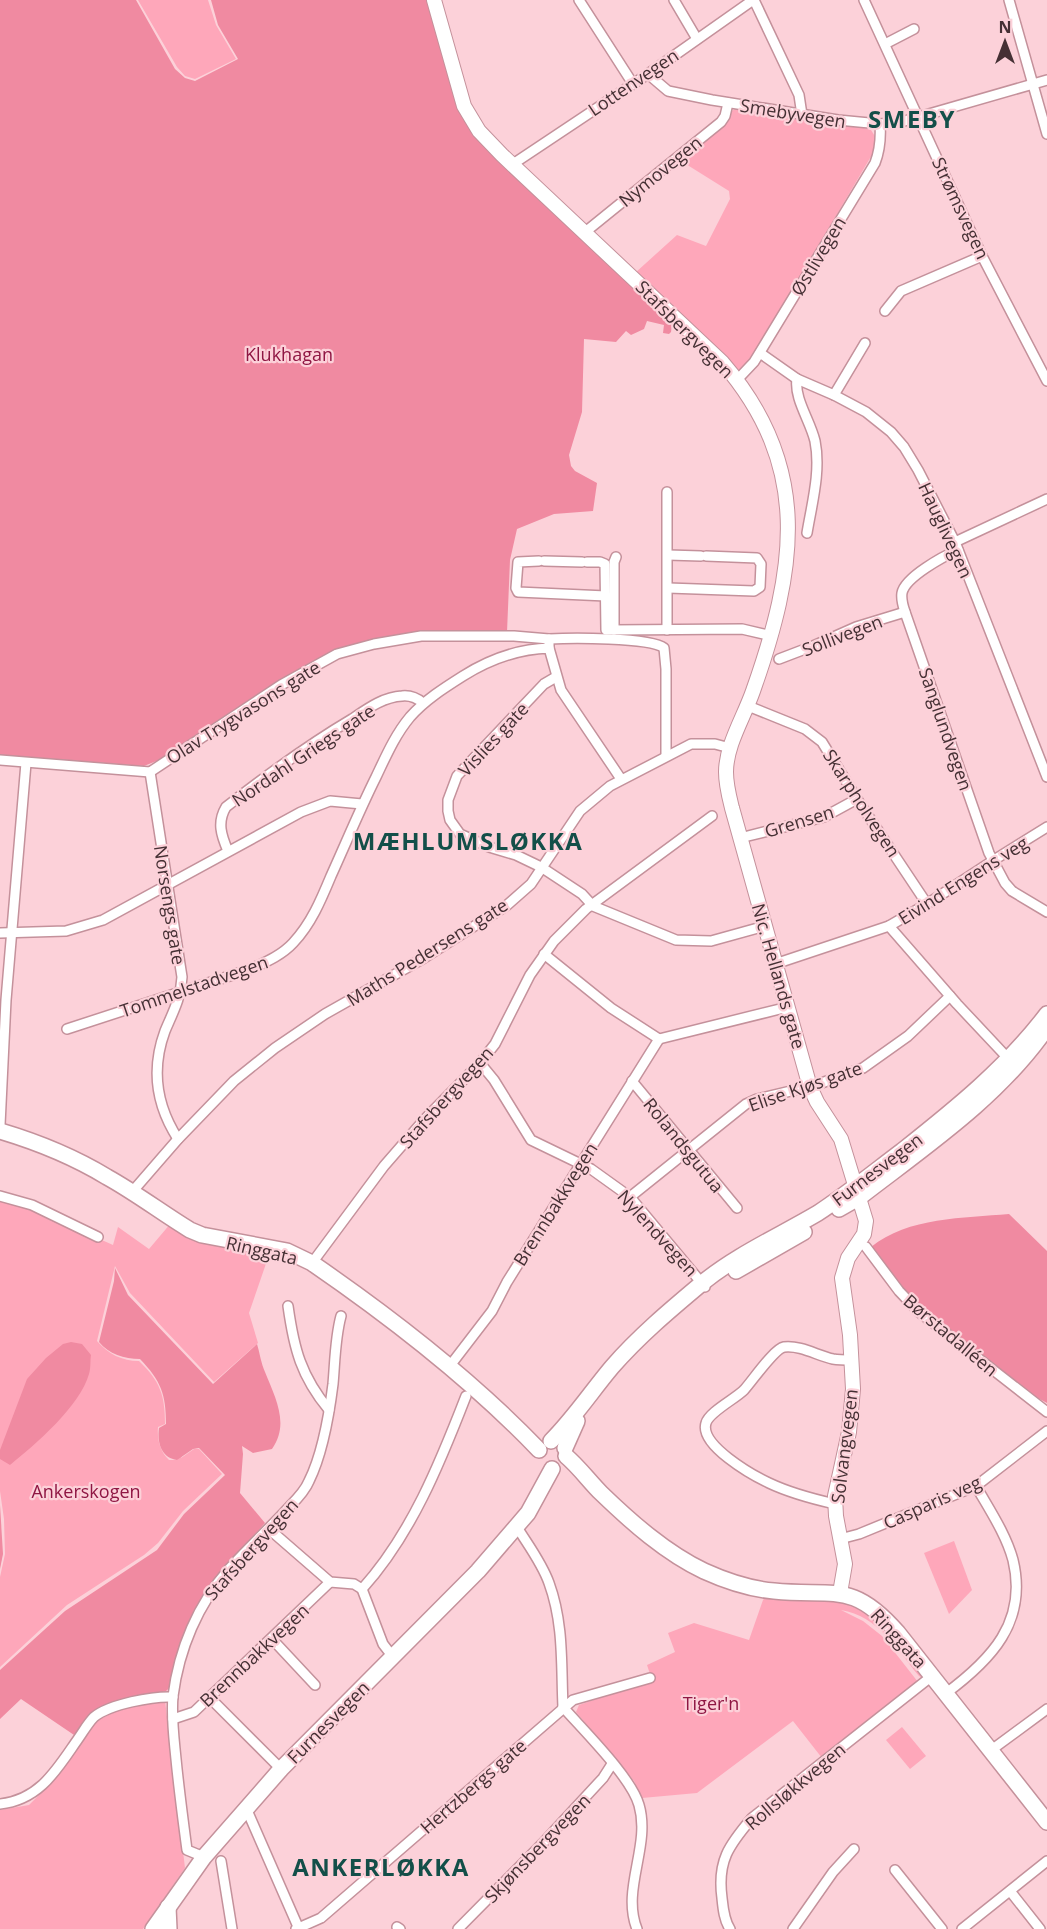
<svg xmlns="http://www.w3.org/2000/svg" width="1047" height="1929" font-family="'Open Sans',sans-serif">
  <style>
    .green { fill: #fea7ba }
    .forest { fill: #f08aa1 }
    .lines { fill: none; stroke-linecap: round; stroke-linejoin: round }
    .street-casing { stroke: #c4919b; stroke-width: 12 }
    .secondary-casing { stroke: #c4919b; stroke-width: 16 }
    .primary-casing { stroke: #c4919b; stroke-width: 18 }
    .street { stroke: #fff; stroke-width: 9 }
    .secondary { stroke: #fff; stroke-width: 14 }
    .primary { stroke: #fff; stroke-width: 15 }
    .labels { text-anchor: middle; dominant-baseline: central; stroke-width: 4.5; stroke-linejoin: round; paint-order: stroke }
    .street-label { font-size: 18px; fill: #453034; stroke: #fcd1d9 }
    .park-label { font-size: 18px; fill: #8f1643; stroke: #fcd1d9 }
    .district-label { font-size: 24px; font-weight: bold; letter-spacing: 1.5px; fill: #134f49; stroke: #fcd1d9 }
  </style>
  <rect width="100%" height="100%" fill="#fcd1d9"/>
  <g class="green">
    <path d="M138,0H208L216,25L236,59L195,79L185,76L177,67Z"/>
    <path d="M735,109L853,125L871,130L876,138V148L750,362C745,367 741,371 733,370L635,273L677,235L706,246L730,199L729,191L681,161L728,120L730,112Z"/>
    <path d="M0,1199L28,1207L113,1245L118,1227L149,1249L171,1223L270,1252L249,1313L258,1343L214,1382L130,1293L115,1266L97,1341C108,1354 122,1361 139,1361C160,1381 165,1395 165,1424L158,1427C157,1440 160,1451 169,1460H177L188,1444L181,1458L194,1449H199L222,1474L183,1511L158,1543L144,1555L67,1605L0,1667V1577L5,1554L4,1519L0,1491Z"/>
    <path d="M954,1541L972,1590L949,1614L924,1553Z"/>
    <path d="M767,1595L841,1598L878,1617L923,1675L922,1678L919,1676C897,1649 878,1616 841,1610L863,1621L882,1636L918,1682L822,1758L793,1721L697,1793L642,1798L634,1781L576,1712L579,1705L652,1680L647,1665L675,1652L668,1633L694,1623L749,1640L763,1600Z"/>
    <path d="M154,1700H165L185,1868L143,1929H0V1810L29,1805L54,1780L76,1746L93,1724L100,1719L123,1708Z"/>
    <path d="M902,1727L926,1756L910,1769L886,1740Z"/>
  </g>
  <g class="forest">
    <path d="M0,0H136L175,69L185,78L195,81L238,59L218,25L211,0H430L463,110L672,324L671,332L669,334L663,333L664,325L647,321L644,329L631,335L626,331L616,342L584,339L582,412L569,455L571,466L575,471L597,483L593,511L554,514L517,529L510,560L507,632H425L362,642L338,650L302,667L159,760L144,766L0,755Z"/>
    <path d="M1009,1214L1047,1251V1403L1032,1395L925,1312L900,1286L871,1247C908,1217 964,1218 1009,1214Z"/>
    <path d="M115,1268L128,1295L213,1384L257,1344C260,1354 261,1363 265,1372C275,1397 290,1424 272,1449L253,1453L242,1446L243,1454L240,1493L265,1523L217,1577L194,1610L185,1636L174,1684L166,1691L106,1709L77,1737L21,1699L0,1719V1670L65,1611L157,1550L184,1514L225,1475L199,1448L193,1449L177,1460C161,1458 157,1442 159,1428L166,1424C166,1394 161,1381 140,1359C124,1359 109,1354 99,1342L114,1281Z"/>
    <path d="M71,1342L82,1344L91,1355C90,1361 91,1368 89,1374C80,1406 36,1444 10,1465L0,1459V1450L27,1379L46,1358L63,1344Z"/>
    <path d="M0,1505L3,1554L0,1569Z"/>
  </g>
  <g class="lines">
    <defs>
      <g id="street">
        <path d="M579,0L633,84"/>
        <path d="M674,0L697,39"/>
        <path d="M754,0L799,95L802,115"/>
        <path d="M864,0L982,256L1047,381"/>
        <path d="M1009,0L1047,134"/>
        <path d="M885,44L914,29"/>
        <path d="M648,74L668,91L712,100L838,120L880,124L901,122L1047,80"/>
        <path d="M513,164L648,74L753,0"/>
        <path d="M584,233L721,122L725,116L728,103"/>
        <path d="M885,311L901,291L982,256"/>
        <path d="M760,353L797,379L834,395L866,412L891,432L904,447L918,470L955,542L1047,777"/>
        <path d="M797,379C794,399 810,420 815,441C821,471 812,503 807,533"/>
        <path d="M737,380L754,362L875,163C880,150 881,138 880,124"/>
        <path d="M834,395L865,343"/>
        <path d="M955,542L1047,499"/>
        <path d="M958,550C944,556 905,577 902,593C901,599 903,606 905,612L989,853L1005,883L1012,891L1047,912"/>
        <path d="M668,555L701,556"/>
        <path d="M616,557L614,562V630L742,629L772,636"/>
        <path d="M539,561L518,562L516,588L518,592L606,596"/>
        <path d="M544,561L582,562"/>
        <path d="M587,562H600L605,564L606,630H614"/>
        <path d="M668,588L754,591L760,587L761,564L757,558L706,556"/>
        <path d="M667,630V492"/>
        <path d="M549,639C569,638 650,637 664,648L666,669V756"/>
        <path d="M779,659L813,646L856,627L905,612"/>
        <path d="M556,677L544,684L457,776L448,800V811L450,820L460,834L489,847L516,855L541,867L582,894L593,906L676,940L711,941L765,926"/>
        <path d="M748,706L805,729L822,742L857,799L927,904"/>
        <path d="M0,760L150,772L281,685L337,654L374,644L421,636H514L549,639V648"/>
        <path d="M150,772L182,977C181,998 173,1012 165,1031C151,1069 156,1105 178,1139"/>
        <path d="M740,838L824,817L857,799"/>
        <path d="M228,851C221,835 217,822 226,807C267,775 308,745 352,719C367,709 383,697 402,696C411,695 417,698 423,703"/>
        <path d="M889,926L957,1004L1003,1053"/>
        <path d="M0,933L66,931L103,920L301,812L330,801L362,804"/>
        <path d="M544,954L611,1008L659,1039L788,1007"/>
        <path d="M775,964L889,926L927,904L994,860L1047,827"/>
        <path d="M67,1029L251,969C266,962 282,955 293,943C311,924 321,900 331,876C346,843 360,809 376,777C386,756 395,735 410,717C425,700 444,688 463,676C490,659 517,649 549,648L561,690L621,779"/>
        <path d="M480,1063L494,1080L531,1140L591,1169L630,1197L705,1287"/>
        <path d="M632,1081L737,1208"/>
        <path d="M0,1125L6,1000L26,763"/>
        <path d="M132,1192L178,1139L234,1081L275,1048L325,1014L424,958L506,906L531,884L580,811L610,786L691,744H715L730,748"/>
        <path d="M0,1196L32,1205L98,1237"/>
        <path d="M630,1197L746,1104L757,1099L816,1085L863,1068L908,1036L950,996"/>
        <path d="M866,1247L899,1291L919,1312L1047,1412"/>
        <path d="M312,1263L384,1166L424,1120L480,1063L495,1044L530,975L554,941L586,909L712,816"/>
        <path d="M288,1306C294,1349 301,1376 329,1410"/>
        <path d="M449,1367L492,1311L507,1282L659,1039"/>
        <path d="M835,1504C813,1499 790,1493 769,1483C752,1475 699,1445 706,1423C709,1412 735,1399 744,1390C753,1380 774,1349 784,1347C801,1345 818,1356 833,1359C839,1360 846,1360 852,1360"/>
        <path d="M517,1527C528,1545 542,1563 549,1583C564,1624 561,1665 563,1707"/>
        <path d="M269,1529L330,1582L354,1584L362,1589L383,1644L393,1657"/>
        <path d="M840,1539L859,1534L976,1486L1047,1431"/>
        <path d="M362,1589C411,1535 440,1463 466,1396"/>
        <path d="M272,1639L315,1685"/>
        <path d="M945,1694C991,1660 1028,1622 1013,1560C1006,1534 989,1509 976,1486"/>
        <path d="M210,1698L281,1769"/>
        <path d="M563,1707C584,1731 631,1777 639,1805C651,1846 621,1889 637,1929"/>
        <path d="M173,1719L194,1712L330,1582"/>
        <path d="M990,1751L1047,1709"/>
        <path d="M0,1804C40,1800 57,1769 78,1739C83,1732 88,1723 94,1717C110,1704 153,1696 173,1697"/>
        <path d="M246,1808L299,1929"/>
        <path d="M204,1857L187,1850C183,1820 179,1790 176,1759C174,1738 171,1717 173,1696C179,1649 198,1604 229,1569C249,1547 270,1528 290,1506C297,1499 305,1491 309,1481C323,1453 329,1416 333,1384C335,1362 335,1338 341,1316"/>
        <path d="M221,1861L232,1929"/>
        <path d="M895,1870L942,1929"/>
        <path d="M1010,1891L1040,1929"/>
        <path d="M397,1927L400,1929"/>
        <path d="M296,1929L321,1918L573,1700L650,1678"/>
        <path d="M458,1929L542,1844L603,1778L612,1764"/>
        <path d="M730,1929C724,1920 723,1908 722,1898C717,1861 729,1845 752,1818L932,1676"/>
        <path d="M793,1929L833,1872L854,1849"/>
        <path d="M962,1929L1047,1861"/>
      </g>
      <path id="secondary" d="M434,0L464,106L479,131L502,155L722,362C813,467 796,569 753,691C744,717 726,745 726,772C726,785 729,796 732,808L810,1087L817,1102L841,1139L866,1221L864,1234L848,1258L842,1278L850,1335L853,1389L849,1432L835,1496L836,1516L845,1564L840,1593"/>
      <g id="primary">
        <path d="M0,1131C37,1142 74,1157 107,1177C136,1193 162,1213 190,1230L202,1235L287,1251L312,1263C392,1318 471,1379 539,1450"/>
        <path d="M839,1209L860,1197C926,1146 998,1098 1046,1029"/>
        <path d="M736,1271L804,1232"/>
        <path d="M551,1441C574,1418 591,1392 612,1367C639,1336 670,1310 701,1284C736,1255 779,1236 818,1213C847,1194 874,1172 902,1151C955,1109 1006,1068 1047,1014"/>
        <path d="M565,1448L577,1421"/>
        <path d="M566,1456C579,1467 589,1481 601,1493C631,1522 666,1553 704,1571C726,1581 750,1589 774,1591C834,1597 852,1580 898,1633L1047,1822"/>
        <path d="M168,1907L169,1929"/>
        <path d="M153,1929L204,1857L281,1769L478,1571L528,1513L552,1469"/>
      </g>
    </defs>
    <use href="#street" class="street-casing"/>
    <use href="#secondary" class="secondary-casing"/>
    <use href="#primary" class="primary-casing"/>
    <use href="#street" class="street"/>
    <use href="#secondary" class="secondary"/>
    <use href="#primary" class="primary"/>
  </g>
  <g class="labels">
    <g class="street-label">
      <text transform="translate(633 82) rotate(-34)">Lottenvegen</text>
      <text transform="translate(793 113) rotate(9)">Smebyvegen</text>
      <text transform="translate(660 171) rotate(-39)">Nymovegen</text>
      <text transform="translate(961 208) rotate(65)">Strømsvegen</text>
      <text transform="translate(818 256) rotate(-59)">Østlivegen</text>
      <text transform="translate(685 329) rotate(45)">Stafsbergvegen</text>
      <text transform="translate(946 530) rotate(65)">Hauglivegen</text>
      <text transform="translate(842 635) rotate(-21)">Sollivegen</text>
      <text transform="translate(243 712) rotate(-32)">Olav Trygvasons gate</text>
      <text transform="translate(946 729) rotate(71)">Sanglundvegen</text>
      <text transform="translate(493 739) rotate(-47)">Vislies gate</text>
      <text transform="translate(303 755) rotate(-34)">Nordahl Griegs gate</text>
      <text transform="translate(862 803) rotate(57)">Skarpholvegen</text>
      <text transform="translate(799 821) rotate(-17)">Grensen</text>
      <text transform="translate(963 880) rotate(-32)">Eivind Engens veg</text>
      <text transform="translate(170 905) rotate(81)">Norsengs gate</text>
      <text transform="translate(427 952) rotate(-32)">Maths Pedersens gate</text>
      <text transform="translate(779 976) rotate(74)">Nic. Hellands gate</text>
      <text transform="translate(194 986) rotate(-19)">Tommelstadvegen</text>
      <text transform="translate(805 1086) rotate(-19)">Elise Kjøs gate</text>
      <text transform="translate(446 1097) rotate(-48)">Stafsbergvegen</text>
      <text transform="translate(684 1145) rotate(51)">Rolandsgutua</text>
      <text transform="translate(877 1169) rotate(-37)">Furnesvegen</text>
      <text transform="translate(555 1204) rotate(-58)">Brennbakkvegen</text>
      <text transform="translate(658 1233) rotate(48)">Nylendvegen</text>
      <text transform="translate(262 1250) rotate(13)">Ringgata</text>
      <text transform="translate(951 1335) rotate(40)">Børstadalléen</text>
      <text transform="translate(844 1446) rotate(-83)">Solvangvegen</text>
      <text transform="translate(932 1502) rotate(-24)">Casparis veg</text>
      <text transform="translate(251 1549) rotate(-48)">Stafsbergvegen</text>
      <text transform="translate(899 1638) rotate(48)">Ringgata</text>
      <text transform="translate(254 1655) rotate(-43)">Brennbakkvegen</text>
      <text transform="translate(328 1722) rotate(-45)">Furnesvegen</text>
      <text transform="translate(473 1786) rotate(-41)">Hertzbergs gate</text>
      <text transform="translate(795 1786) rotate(-40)">Rollsløkkvegen</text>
      <text transform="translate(537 1848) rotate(-46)">Skjønsbergvegen</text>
    </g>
    <g class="park-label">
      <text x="289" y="354">Klukhagan</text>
      <text x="86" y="1491">Ankerskogen</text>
      <text x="711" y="1703">Tiger'n</text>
    </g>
    <g class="district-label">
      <text x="912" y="118">SMEBY</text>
      <text x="468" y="840">MÆHLUMSLØKKA</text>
      <text x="381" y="1866">ANKERLØKKA</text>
    </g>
  </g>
  <g transform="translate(1005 42)" stroke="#fcd1d9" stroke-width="4.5" paint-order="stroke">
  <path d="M0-4.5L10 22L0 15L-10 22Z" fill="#453034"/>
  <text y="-9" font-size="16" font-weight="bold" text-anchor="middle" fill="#453034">N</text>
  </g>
</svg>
